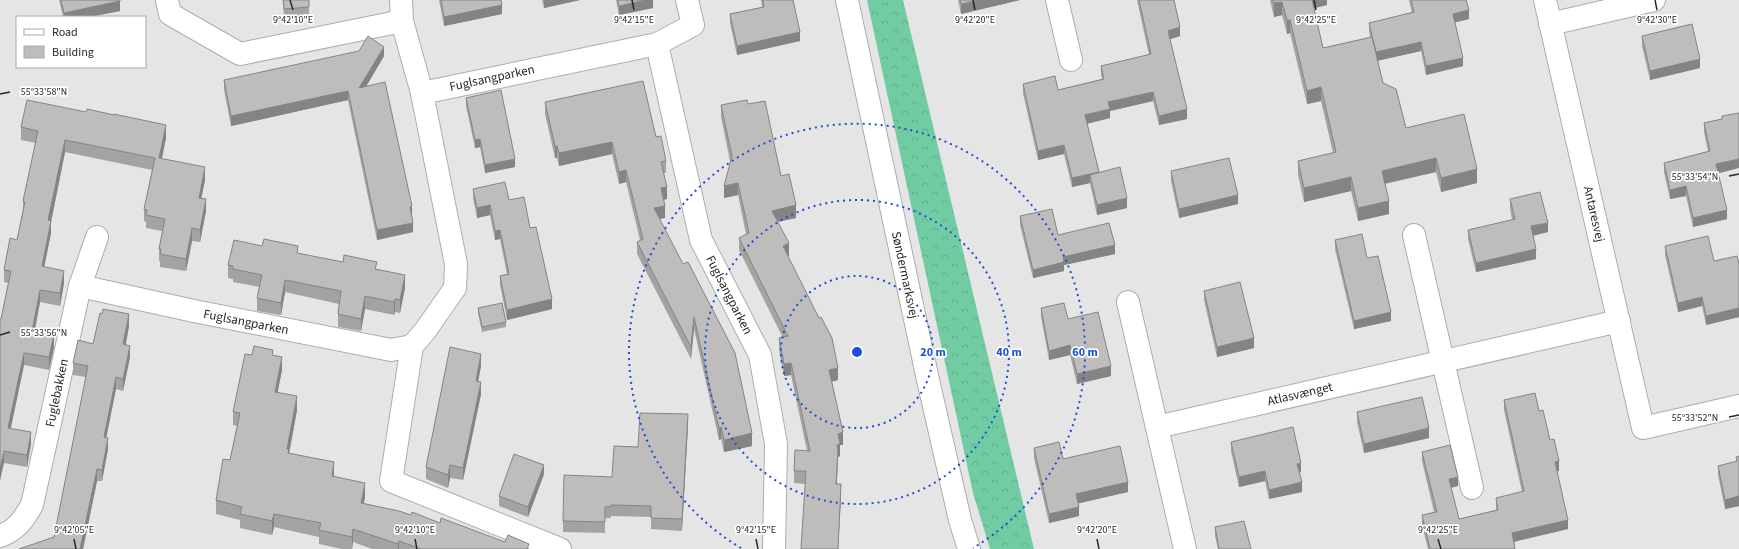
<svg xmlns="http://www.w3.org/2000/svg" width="1739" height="549" font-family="'Source Sans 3',sans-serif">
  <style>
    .forest { fill: url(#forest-crowns) }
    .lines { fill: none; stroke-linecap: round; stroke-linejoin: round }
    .street-casing { stroke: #adadae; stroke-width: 24 }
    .secondary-casing { stroke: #adadae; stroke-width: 24 }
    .street { stroke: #fff; stroke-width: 22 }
    .secondary { stroke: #fff; stroke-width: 22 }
    .wall { fill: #a3a3a2 }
    .shaded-wall { fill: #858484 }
    .building { fill: #bebdbc; stroke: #858484 }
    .ticks { fill: none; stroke: #282828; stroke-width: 1.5 }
    .ring { fill: none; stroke: #1d4ed8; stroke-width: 2; stroke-dasharray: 2 4 }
    .labels { text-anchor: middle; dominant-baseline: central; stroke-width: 3.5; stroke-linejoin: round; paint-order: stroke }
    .street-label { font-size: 13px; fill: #282828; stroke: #fff }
    .ticks-label { font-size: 10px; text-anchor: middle; fill: #282828; stroke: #fff; stroke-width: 3.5; stroke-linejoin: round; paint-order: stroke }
    .centre { fill: #1d4ed8; stroke: #fff; stroke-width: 2 }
    .ring-label { font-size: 12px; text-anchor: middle; font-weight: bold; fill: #1d4ed8; stroke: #fff; stroke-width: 3.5; stroke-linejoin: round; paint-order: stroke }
  </style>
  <defs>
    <pattern id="forest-crowns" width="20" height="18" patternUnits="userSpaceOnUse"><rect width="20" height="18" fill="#72cca3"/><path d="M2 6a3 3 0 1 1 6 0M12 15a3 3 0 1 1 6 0" fill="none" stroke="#63af8c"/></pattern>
  </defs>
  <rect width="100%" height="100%" fill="#e5e5e6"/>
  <path class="forest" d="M867,0H903L1034,549H990L973,493Z"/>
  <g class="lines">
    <defs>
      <g id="street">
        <path d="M167,0L170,14L240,54L402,21"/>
        <path d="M1057,0L1071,60"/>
        <path d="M1545,0L1643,428L1739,406"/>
        <path d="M1550,24L1654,0"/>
        <path d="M657,44L701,240L760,355L776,444L774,549"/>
        <path d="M422,93L657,44L693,25L687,0"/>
        <path d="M1414,235L1472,488"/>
        <path d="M80,286L194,311L391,350L412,346L425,331L455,288L456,264L422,93L402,21L401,0"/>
        <path d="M1128,302L1185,549"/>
        <path d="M412,346L391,481L560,549"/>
        <path d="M1157,427L1619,321"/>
        <path d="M0,536C16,531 24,519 32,505L80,286L97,237"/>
      </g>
      <path id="secondary" d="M847,0L928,380L960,520L969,549"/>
    </defs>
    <use href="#street" class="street-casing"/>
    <use href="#secondary" class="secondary-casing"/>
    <use href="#street" class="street"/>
    <use href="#secondary" class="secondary"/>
  </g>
  <g class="wall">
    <path d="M59,0H120V11L89,17H63Z"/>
    <path d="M283,0H309V17L284,19Z"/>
    <path d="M439,0H501L502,14L444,26Z"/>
    <path d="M542,0H580L544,8Z"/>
    <path d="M616,0H653V8L619,15Z"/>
    <path d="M761,0H793L800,41L737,55L730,23V14L762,7Z"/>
    <path d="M958,0H1020L961,14Z"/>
    <path d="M1137,0H1174L1180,36L1170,39L1187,119L1159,125L1153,101L1110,111V118L1087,124L1099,172L1127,208L1097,215L1090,183L1072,187L1064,154L1038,160L1023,93V84L1058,90L1102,79L1101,75V66L1149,55Z"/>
    <path d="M1270,0H1327V5L1314,8L1323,48L1370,37L1369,31V23L1412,13L1409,0H1466L1469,19L1455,22L1463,66L1426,75L1421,51L1377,61L1383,83L1406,128L1477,183L1441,192L1436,172L1385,184L1389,214L1358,221L1351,191L1304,202L1298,175V161L1333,153L1321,101L1307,104L1290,33L1287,34L1282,15L1274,17Z"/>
    <path d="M1642,36L1700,68L1650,80L1642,46Z"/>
    <path d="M384,56L366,87L412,216L413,232L377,240L348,100L231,126L224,90V80Z"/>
    <path d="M466,98L515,167L485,173L480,147L475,148L466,106Z"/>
    <path d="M545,102L656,137L666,161V173H663L667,199L664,200L665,218L660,219L752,446L724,452L721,439L719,440L694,329L691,359L637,254V242L640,240L626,182L619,184L612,154L559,166L557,158H555L545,114Z"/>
    <path d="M748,104L781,176L796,218L777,222L789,256H788L838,380L832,382L843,445H840V456L838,457L837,484L841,496L838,549H801L805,484L794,483V471L807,451L791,375L784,376L779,351V338H783L739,250V238L746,234L738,195L724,198L730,161L721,117V105Z"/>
    <path d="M1739,113L1718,173L1727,219L1693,227L1686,196L1670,199L1664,172V163L1708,151L1704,132V123L1722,119V116Z"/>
    <path d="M21,127L166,138L162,159L205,180L201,198L206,211L200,242L192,241L186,271L160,267V261H159V249L162,231L146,228V222L144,221V209L152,170L65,152L51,222V233L44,267L64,283L60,306L40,302L35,331L54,347L49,370L24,365L11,428L31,444L27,467L4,463L1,319L8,283L4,282V270L17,240L23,209V201L36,143L21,140Z"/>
    <path d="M1171,171L1238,204L1179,218L1171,181Z"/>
    <path d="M473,189L509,200L530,228L552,309L507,320L500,285V276L507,274L500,239L495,240L490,215L477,218L473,198Z"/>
    <path d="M1510,199L1548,232L1533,236L1536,259L1476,272L1468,239V230L1512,220L1510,208Z"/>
    <path d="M1020,216L1058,235L1115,254L1064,265V271L1033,278L1020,225Z"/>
    <path d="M1335,240L1367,258L1391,321L1354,329L1335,249Z"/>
    <path d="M1665,246L1714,261L1739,264V317L1706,325L1702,306L1678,312L1665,255Z"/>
    <path d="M298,253L377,269L405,288L400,313L395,312L394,315L365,309L361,331L338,327V314L339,304L285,292L281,315L257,311V298L260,287L233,282V279L228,278V265Z"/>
    <path d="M1204,291L1254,348L1217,357L1204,300Z"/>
    <path d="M478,308L506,322V327L482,332L478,313Z"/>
    <path d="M1041,308L1068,319L1111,376L1077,384L1070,355L1049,360L1041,317Z"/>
    <path d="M129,326L126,345L130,357L123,391L116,389L106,437L108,449L102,481H97L83,549H19L54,537L86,377L73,375V363L93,344Z"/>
    <path d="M252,355H273L282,370L277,392L297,410L289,454L334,476L365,497L364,503L440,523L529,549H372L353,542L352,549H342L319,544V537L274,527L272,535L240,528V520L216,514V500L230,460L237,426L233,425V412Z"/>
    <path d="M481,366L478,381L481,394L463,480L450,478L448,488L426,479V467Z"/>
    <path d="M1504,400L1539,411L1550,440L1559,471H1557L1568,529L1514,542L1515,549H1428L1422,525V515L1434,512L1422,461V452L1458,486L1451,488L1459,519L1496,510V498L1522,492L1504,410Z"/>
    <path d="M1357,412L1429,438L1364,453L1357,422Z"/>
    <path d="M688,425L682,531L651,529V517L611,516V518H605V533L563,532V521L612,477L638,447Z"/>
    <path d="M1231,442L1301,472L1299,473L1302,492L1269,499L1265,481L1239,487L1231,451Z"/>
    <path d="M1034,448L1063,459L1128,492L1078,503L1079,516L1049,523L1034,458Z"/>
    <path d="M1739,456V506L1725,509L1718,475V466L1736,462V457Z"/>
    <path d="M544,474L528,517L499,506V496Z"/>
    <path d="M1215,527L1251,549H1218L1215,536Z"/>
  </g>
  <g class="shaded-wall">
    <path d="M544,0H580L544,8Z"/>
    <path d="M646,0H653V8L619,15V6Z"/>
    <path d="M980,0H1020L961,14V4Z"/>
    <path d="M1311,0H1327V5L1311,9Z"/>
    <path d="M120,1V11L89,17H64V13Z"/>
    <path d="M1282,2V15L1274,17V3Z"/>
    <path d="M502,5V14L444,26V17Z"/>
    <path d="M1469,10V19L1453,23V14Z"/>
    <path d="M1287,20H1290V33L1287,34Z"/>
    <path d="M1180,27V36L1168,40V31Z"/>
    <path d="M800,32V41L737,55V46Z"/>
    <path d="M1421,42V51L1376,61V52Z"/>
    <path d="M384,47V56L359,98V88Z"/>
    <path d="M1463,58V66L1426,75V66Z"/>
    <path d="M1700,59V68L1650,80V71Z"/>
    <path d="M1321,87V101L1307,104V91Z"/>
    <path d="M348,91V100L231,126V116Z"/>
    <path d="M1153,92V101L1110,111V118L1085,124V115L1108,102Z"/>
    <path d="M1187,109V119L1159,125V116Z"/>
    <path d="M166,125V138L159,171V158Z"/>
    <path d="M480,139V147L475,148V140Z"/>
    <path d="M65,140V152L51,222V233L42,278V266L48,220Z"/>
    <path d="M612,142V154L559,166V153Z"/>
    <path d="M1064,145V154L1038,160V151Z"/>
    <rect x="555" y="146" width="2" height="12"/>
    <path d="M1436,158V172L1382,184V171Z"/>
    <path d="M515,159V167L485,173V165Z"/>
    <path d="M1739,159V168L1716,174V164Z"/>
    <path d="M205,167V180L199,210V198Z"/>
    <path d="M1477,169V183L1441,192V178Z"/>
    <path d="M626,170V182L619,184V172Z"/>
    <path d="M1099,172V181L1090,175V183L1072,187V178Z"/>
    <path d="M1351,177V191L1304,202V188Z"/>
    <path d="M738,183V195L724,198V186Z"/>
    <path d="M1686,186V196L1670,199V190Z"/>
    <path d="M667,187V199L661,200V188Z"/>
    <path d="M1238,195V204L1179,218V209Z"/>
    <path d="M1127,198V208L1097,215V205Z"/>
    <path d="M206,199V211L200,242V230Z"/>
    <path d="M1389,201V214L1358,221V208Z"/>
    <path d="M490,205V215L477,218V208Z"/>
    <path d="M796,205V218L772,223V211Z"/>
    <path d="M412,206V216H410V207Z"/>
    <path d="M665,206V218L654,220V208Z"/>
    <path d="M1727,210V219L1693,227V218Z"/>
    <path d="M413,223V232L377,240V230Z"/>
    <path d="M1548,223V232L1531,236V226Z"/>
    <path d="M192,228V241L186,271V259Z"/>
    <path d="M500,230V239L495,240V231Z"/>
    <path d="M789,243V256L783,259V246Z"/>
    <path d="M1115,245V254L1064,265V271L1033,278V270L1063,257Z"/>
    <path d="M1536,249V259L1476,272V263Z"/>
    <path d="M64,271V283L60,306V293Z"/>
    <path d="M405,275V288L400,313V300Z"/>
    <path d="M285,280V292L281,315V303Z"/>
    <path d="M40,290V302L32,343V331Z"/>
    <path d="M365,296V309L361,331V319Z"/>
    <path d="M1702,297V306L1678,312V303Z"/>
    <path d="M395,299V312L394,315V302Z"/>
    <path d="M552,299V309L507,320V310Z"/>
    <path d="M1739,308V317L1706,325V316Z"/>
    <path d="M1391,312V321L1354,329V321Z"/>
    <path d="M129,314V326L123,356V344Z"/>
    <path d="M694,317V329L691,359V347Z"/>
    <path d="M54,335V347L49,370V357Z"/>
    <path d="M1254,338V348L1217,357V347Z"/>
    <path d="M1070,345V355L1049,360V351Z"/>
    <path d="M130,346V357L123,391V379Z"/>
    <path d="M24,353V365L8,440V428Z"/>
    <path d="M481,354V366L476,393V381Z"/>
    <path d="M282,357V370L275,406V392Z"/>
    <path d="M791,363V375L784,376V364Z"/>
    <path d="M1111,366V376L1077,384V374Z"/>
    <path d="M838,368V380L829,382V370Z"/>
    <path d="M116,377V389L104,449V437Z"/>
    <path d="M481,382V394L463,480V468Z"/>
    <path d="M297,396V410L289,453V463L287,449Z"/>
    <path d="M688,414V425L682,531V519Z"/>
    <path d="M721,427V439L719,440V428Z"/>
    <path d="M1429,428V438L1364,453V444Z"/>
    <path d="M31,432V444L27,467V455Z"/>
    <path d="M843,432V445H840V456L838,457L836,496L837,445L838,434Z"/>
    <path d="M752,433V446L724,452V440Z"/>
    <path d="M108,438V449L102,481V470Z"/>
    <path d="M4,451V463L0,481V469Z"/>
    <path d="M1559,461V471L1555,472V462Z"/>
    <path d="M334,462V476H332Z"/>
    <path d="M1301,463V472L1297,473V464Z"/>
    <path d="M450,465V478L448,488V475Z"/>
    <path d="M544,465V474L528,517V507Z"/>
    <path d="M97,469V481L83,549H80Z"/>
    <path d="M1265,471V481L1239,487V477Z"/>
    <path d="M1458,477V486L1449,488V479Z"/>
    <path d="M1128,482V492L1076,504V494Z"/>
    <path d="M1302,482V492L1269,499V490Z"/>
    <path d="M365,483V497L361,517V503Z"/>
    <path d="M841,484V496L838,549Z"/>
    <path d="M1739,496V506L1725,509V500Z"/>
    <path d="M1079,507V516L1049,523V514Z"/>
    <path d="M274,514V527L272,535V521Z"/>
    <path d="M1568,520V529L1512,542V533Z"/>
    <path d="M353,529V542L352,549V537Z"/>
    <path d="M399,541V549H398V544Z"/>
  </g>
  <g class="building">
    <path d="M61,0H120V1L64,13Z"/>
    <path d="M283,0H309V7L284,9Z"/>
    <path d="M441,0H501L502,5L444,17Z"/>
    <path d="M618,0H646L619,6Z"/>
    <path d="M763,0H793L800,32L737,46L730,14L764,7Z"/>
    <path d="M960,0H980L961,4Z"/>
    <path d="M1139,0H1174L1180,27L1168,31L1187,109L1159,116L1153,92L1108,102L1110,109L1085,115L1099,172L1072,178L1064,145L1038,151L1023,84L1055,76L1058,90L1104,79L1101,66L1151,54Z"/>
    <path d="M1273,0H1312L1323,48L1372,37L1383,83L1396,89L1406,128L1464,114L1477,169L1441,178L1436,158L1382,171L1389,201L1358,208L1351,177L1304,188L1298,161L1336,152L1321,87L1307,91L1290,20H1287L1282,2L1274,3Z"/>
    <path d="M1411,0H1466L1469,10L1453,14L1463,58L1426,66L1421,42L1376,52L1369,23L1414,12Z"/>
    <path d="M1692,24L1700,59L1650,71L1642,36Z"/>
    <path d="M368,36L384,47L359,88L385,82L412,206L410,207L413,223L377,230L348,91L231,116L224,80L359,51Z"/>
    <path d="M643,81L656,137L661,136L666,161L661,162L667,187L661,188L665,206L654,208L683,264L688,262L735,353L752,433L724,440L721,427L719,428L694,317L691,347L637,242L643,239L626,170L619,172L612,142L559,153L557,146H555L545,102Z"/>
    <path d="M501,90L515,159L485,165L480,139L475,140L466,98Z"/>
    <path d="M27,100L86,112L87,109L114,115V114L166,125L159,158L205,167L199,198L206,199L200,230L192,228L186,259L160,254L161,249H159L165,219L146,215L147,210L144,209L155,158L65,140L48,220L51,221L42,266L64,271L60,293L40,290L32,331L54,335L49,357L24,353L8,428L31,432L27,455L4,451L0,469V319H1L11,271L4,270L10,238L17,240L25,202L23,201L38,131L21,127Z"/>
    <path d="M747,100L748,104L765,101L781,176L789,174L796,205L772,211L789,243L783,246L819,318L821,317L832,338L838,368L829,370L843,432L838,434L840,444L837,445L838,451L836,484H841L838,549H801L806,471H794L795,450L810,451L791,363L784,364L779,338L788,336L739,238L749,233L738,183L724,186L732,156L721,105Z"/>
    <path d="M1739,113V159L1716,164L1727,210L1693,218L1686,186L1670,190L1664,163L1710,151L1704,123L1722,119V116Z"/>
    <path d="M1229,158L1238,195L1179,209L1171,171Z"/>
    <path d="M1120,167L1127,198L1097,205L1090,175Z"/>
    <path d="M505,182L509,200L524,197L530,228L536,227L552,299L507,310L500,276L509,274L500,230L495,231L490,205L477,208L473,189Z"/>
    <path d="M1540,192L1548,223L1531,226L1536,249L1476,263L1468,230L1515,219L1510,199Z"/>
    <path d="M1052,209L1058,235L1109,223L1115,245L1063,257L1064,262L1033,270L1020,216Z"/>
    <path d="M1362,234L1367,258L1378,256L1391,312L1354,321L1335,240Z"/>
    <path d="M1708,236L1714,261L1737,256L1739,264V308L1706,316L1702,297L1678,303L1665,246Z"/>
    <path d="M264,239L298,246L297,253L343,262L344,255L377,262L375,269L405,275L400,300L395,299L394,302L365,296L361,319L338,314L341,291L285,280L281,303L257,298L262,275L233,269V266L228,265L234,240L262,246Z"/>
    <path d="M1240,282L1254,338L1217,347L1204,291Z"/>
    <path d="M502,303L506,322L482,327L478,308Z"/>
    <path d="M1064,303L1068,319L1098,312L1111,366L1077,374L1070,345L1049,351L1041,308Z"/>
    <path d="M103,309L129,314L123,344L130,346L123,379L116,377L104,437L108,438L102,470L97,469L80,549H19L54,537L88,366L73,363L78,340L93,344L100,313L102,314Z"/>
    <path d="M254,346L273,350L272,355L282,357L275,392L297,396L287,449H289L288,453L334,462L332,476L365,483L361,503L399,511L411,515L412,512L440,523L441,518L505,542L508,535L529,544L527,549H421L399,541L398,544L353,529L352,537L319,530L321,523L274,514L272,521L240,514L242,507L216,500L223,459L230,460L240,413L233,412L245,354L252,355Z"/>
    <path d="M450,347L481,354L476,381L481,382L463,468L450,465L448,475L426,467Z"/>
    <path d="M1535,393L1539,411L1543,410L1550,440L1554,439L1559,461L1555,462L1568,520L1512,533L1515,549H1430L1422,515L1437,512L1422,452L1450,445L1458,477L1449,479L1459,519L1498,510L1496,498L1524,491L1504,400Z"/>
    <path d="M1422,397L1429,428L1364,444L1357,412Z"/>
    <path d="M640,413L688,414L682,519L651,518V506L611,505V507H605V522L563,521L564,475L612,477L614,446L638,447Z"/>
    <path d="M1293,427L1301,463L1297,464L1302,482L1269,490L1265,471L1239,477L1231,442Z"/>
    <path d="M1059,442L1063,459L1120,446L1128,482L1076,494L1079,507L1049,514L1034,448Z"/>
    <path d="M514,454L544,465L528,507L499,496Z"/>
    <path d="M1739,456V496L1725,500L1718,466L1737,461L1736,457Z"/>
    <path d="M1244,521L1251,549H1219L1215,527Z"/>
  </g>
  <path class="ticks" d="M290,0L293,10M632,0L634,10M973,0L975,10M1314,0L1316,10M1655,0L1657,10M0,94L10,92M1729,176L1739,174M0,335L10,332M1729,417L1739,415M74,539L76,549M415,539L417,549M756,539L758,549M1097,539L1099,549M1438,539L1441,549"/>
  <g class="ring">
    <circle cx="857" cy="352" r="76"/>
    <circle cx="857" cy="352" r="152"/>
    <path d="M741 548A228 228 0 1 1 973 548"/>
  </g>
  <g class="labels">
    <g class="street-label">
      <text transform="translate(492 78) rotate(-12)">Fuglsangparken</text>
      <text transform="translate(1594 214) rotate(77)">Antaresvej</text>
      <text transform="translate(905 275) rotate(78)">Søndermarksvej</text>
      <text transform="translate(729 295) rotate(63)">Fuglsangparken</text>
      <text transform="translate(246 322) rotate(11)">Fuglsangparken</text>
      <text transform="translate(57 393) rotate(-78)">Fuglebakken</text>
      <text transform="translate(1300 394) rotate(-13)">Atlasvænget</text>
    </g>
  </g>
  <g class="ticks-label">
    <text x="293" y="23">9°42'10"E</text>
    <text x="634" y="23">9°42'15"E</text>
    <text x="975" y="23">9°42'20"E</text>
    <text x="1316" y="23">9°42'25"E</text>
    <text x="1657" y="23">9°42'30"E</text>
    <text x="44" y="95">55°33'58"N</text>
    <text x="1695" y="180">55°33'54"N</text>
    <text x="44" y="336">55°33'56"N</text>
    <text x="1695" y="421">55°33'52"N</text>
    <text x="74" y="533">9°42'05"E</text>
    <text x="415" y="533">9°42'10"E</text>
    <text x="756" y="533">9°42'15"E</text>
    <text x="1097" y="533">9°42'20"E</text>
    <text x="1438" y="533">9°42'25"E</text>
  </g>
  <circle cx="857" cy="352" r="6" class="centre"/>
  <g class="ring-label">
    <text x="933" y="356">20 m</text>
    <text x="1009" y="356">40 m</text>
    <text x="1085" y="356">60 m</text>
  </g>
  <rect x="16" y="16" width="130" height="52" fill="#ffffff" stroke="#a9a9a9"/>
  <rect x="24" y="29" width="20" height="6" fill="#ffffff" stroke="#a9a9a9"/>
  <text x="52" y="36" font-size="12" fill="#282828">Road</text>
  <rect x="24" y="46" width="20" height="12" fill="#bebdbc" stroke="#a9a9a9"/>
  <text x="52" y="56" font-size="12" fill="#282828">Building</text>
</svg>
